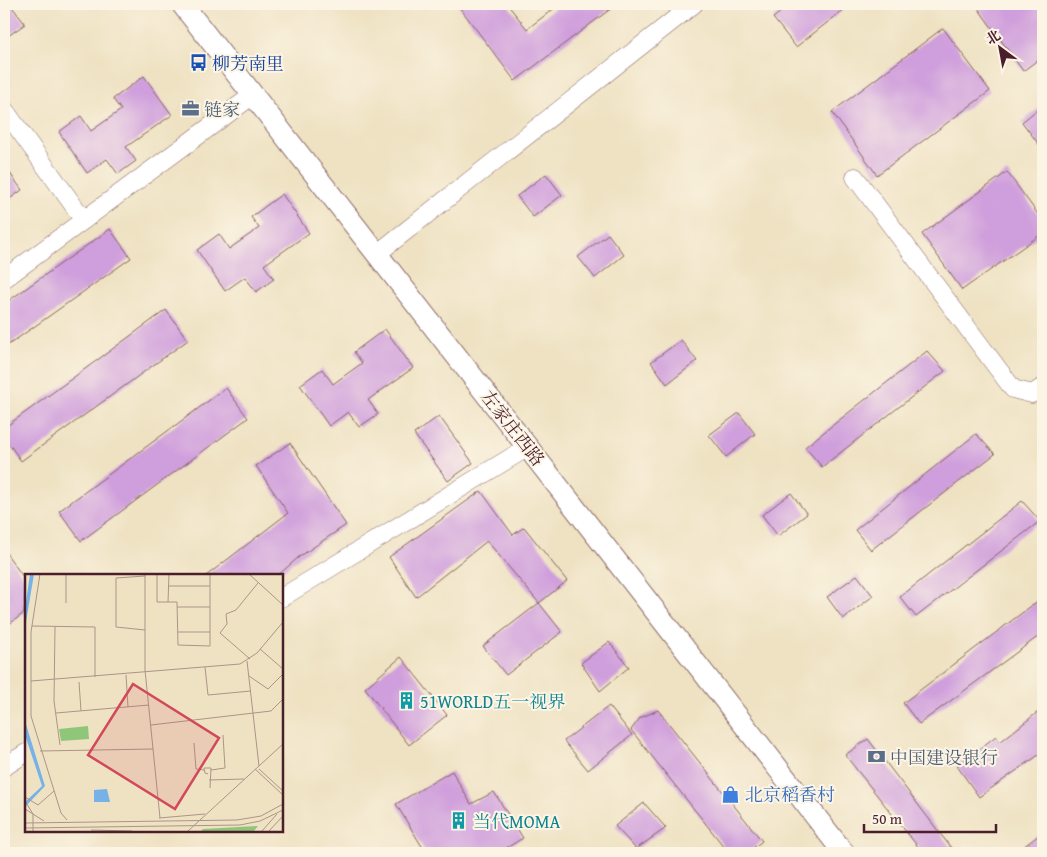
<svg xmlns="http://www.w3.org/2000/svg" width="1047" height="857" font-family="'Gentium Book Plus','Noto Serif SC',serif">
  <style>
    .building { fill: #cf9edc }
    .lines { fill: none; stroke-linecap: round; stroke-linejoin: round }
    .minor-casing { stroke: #846360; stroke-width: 19 }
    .tertiary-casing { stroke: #846360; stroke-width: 23 }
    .minor { stroke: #fff; stroke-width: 18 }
    .tertiary { stroke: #fff; stroke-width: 21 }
    .labels { text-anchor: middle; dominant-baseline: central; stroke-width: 4; stroke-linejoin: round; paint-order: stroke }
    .transit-label { font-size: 18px; fill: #164399; stroke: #fcf5e5; text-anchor: start }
    .service-label { font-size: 18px; fill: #4e5e75; stroke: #fcf5e5; text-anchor: start }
    .street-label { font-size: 18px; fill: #4a1f2b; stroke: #fcf5e5 }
    .culture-label { font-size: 18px; fill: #0d838f; stroke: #fcf5e5; text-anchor: start }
    .shop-label { font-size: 18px; fill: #366cbe; stroke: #fcf5e5; text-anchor: start }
    .inset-road { fill: none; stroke: #ad9486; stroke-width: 1 }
    .view { fill: #d1495b; fill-opacity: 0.15; stroke: #d1495b; stroke-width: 2.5 }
    .inset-edge { fill: none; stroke: #4a1f2b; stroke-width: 2.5 }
  </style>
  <rect width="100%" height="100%" fill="#fcf5e5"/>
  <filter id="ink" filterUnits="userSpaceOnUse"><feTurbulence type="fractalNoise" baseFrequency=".02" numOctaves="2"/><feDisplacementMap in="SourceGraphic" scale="10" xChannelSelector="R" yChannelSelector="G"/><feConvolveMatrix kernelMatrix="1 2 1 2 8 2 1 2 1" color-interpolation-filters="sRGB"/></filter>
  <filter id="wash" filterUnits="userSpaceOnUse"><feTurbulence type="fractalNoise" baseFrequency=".0096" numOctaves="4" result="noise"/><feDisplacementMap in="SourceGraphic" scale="20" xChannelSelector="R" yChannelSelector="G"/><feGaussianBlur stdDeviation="1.12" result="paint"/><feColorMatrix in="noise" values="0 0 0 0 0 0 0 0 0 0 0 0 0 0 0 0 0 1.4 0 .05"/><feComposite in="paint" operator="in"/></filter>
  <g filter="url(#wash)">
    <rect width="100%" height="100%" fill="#efe2c3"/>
    <g id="blocks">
      <g class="building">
        <path d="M4,4H10L25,24L4,39Z"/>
        <path d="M457,4H507L527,29L560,4H617L515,81Z"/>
        <path d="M791,4H851L796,47L773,18Z"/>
        <path d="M975,4H1043V56L1023,71Z"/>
        <path d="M943,28L990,91L877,175L832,112Z"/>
        <path d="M144,76L172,115L126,147L136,161L118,174L107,159L87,173L59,132L81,116L91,131L121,110L113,99Z"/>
        <path d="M1043,105V150L1022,122Z"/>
        <path d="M4,165L22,190L4,203Z"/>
        <path d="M1007,172L1043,221V233L962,290L922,234Z"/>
        <path d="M546,174L562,195L533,217L517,196Z"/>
        <path d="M282,194L309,233L264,265L274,279L256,292L245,277L225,291L197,250L219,234L229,249L259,228L251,217Z"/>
        <path d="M110,229L131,258L4,348V304Z"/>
        <path d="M608,234L624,255L595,278L578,257Z"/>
        <path d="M166,310L188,340L21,461L4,437V428Z"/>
        <path d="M385,329L413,368L368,400L378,414L359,427L348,412L329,426L300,385L322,369L333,384L362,363L354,352Z"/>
        <path d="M681,340L697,361L667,384L651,362Z"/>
        <path d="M927,351L945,371L822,467L805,447Z"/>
        <path d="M226,388L248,418L81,541L59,511Z"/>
        <path d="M739,413L755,434L726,457L709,435Z"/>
        <path d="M439,416L473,463L448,481L414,434Z"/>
        <path d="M976,434L995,454L871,550L855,530Z"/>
        <path d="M290,443L346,525L299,557L277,576H206L288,513L256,466Z"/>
        <path d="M481,491L513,535L524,527L567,581L539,603L487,541L416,597L389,557Z"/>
        <path d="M791,493L807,514L778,536L762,515Z"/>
        <path d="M1022,501L1040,521L916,617L900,597Z"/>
        <path d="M4,550L26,581L24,613L4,628Z"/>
        <path d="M857,575L873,596L843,619L827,597Z"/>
        <path d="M1043,597V633L919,724L903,703Z"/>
        <path d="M539,603L562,632L506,675L483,646Z"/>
        <path d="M609,642L629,667L600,691L581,663Z"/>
        <path d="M401,657L447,715L409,745L365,688Z"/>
        <path d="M609,706L632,735L588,770L564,741Z"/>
        <path d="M1043,708V752L979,797L957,766L996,736L1000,742Z"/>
        <path d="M658,710L762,841L747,853H729L631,730L640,718Z"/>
        <path d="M868,739L955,853H923L845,755Z"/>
        <path d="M452,771L471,804L494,792L523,838L498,853H426L396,804Z"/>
        <path d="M644,803L666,828L636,849L615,826Z"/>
        <path d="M1043,832V853H1015Z"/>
      </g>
    </g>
  </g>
  <g filter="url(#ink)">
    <use href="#blocks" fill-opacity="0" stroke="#846360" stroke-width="1"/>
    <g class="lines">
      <defs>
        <g id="minor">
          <path d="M4,109L84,220"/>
          <path d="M855,177L1013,389L1032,394L1043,387"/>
          <path d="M378,253L694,4"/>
          <path d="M4,279L253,95"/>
          <path d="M281,598L528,447"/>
          <path d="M4,767L26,753"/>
        </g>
        <path id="tertiary" d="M182,4L844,853"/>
      </defs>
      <use href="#minor" class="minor-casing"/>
      <use href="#tertiary" class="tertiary-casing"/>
      <use href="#minor" class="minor"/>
      <use href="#tertiary" class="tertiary"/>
    </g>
  </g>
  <defs>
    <symbol id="bus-bare" viewBox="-9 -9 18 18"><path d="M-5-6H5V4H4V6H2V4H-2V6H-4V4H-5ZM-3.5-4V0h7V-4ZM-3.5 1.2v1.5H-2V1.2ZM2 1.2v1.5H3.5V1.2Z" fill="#1a4fb4" stroke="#fcf5e5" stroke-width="2.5" paint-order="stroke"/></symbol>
    <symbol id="office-bare" viewBox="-9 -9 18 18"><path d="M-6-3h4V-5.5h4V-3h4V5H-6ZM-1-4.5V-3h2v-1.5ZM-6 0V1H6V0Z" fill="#5c6f8a" stroke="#fcf5e5" stroke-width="2.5" paint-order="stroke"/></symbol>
    <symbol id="building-bare" viewBox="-9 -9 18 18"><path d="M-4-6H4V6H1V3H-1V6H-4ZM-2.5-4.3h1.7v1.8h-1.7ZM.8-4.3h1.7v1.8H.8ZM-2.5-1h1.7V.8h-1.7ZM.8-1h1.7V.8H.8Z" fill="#0f9aa8" stroke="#fcf5e5" stroke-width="2.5" paint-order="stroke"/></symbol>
    <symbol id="bank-bare" viewBox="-9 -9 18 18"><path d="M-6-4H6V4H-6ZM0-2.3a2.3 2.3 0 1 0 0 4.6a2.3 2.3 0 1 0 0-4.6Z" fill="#5c6f8a" stroke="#fcf5e5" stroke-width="2.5" paint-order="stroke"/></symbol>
    <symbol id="shop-bare" viewBox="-9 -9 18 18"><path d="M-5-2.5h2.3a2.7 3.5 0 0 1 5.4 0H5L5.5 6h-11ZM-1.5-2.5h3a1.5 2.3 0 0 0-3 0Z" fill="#3f7fe0" stroke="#fcf5e5" stroke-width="2.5" paint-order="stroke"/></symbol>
  </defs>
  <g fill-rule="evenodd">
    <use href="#bus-bare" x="186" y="50" width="25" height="25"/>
    <use href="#office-bare" x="178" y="96" width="25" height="25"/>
    <use href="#building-bare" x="394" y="688" width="25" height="25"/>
    <use href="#bank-bare" x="864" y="744" width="25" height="25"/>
    <use href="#shop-bare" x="718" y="782" width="25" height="25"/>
    <use href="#building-bare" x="446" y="808" width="25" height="25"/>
  </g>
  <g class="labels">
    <g class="transit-label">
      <text x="212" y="63">柳芳南里</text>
    </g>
    <g class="service-label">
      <text x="204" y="109">链家</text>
      <text x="890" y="757">中国建设银行</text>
    </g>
    <g class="street-label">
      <text transform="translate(513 428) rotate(52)">左家庄西路</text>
    </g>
    <g class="culture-label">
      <text x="420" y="701">51WORLD五一视界</text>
      <text x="473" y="821">当代MOMA</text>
    </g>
    <g class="shop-label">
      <text x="745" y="794">北京稻香村</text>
    </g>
  </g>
  <g transform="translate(25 574)">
    <rect width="258" height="258" fill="#efe2c3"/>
    <path d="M63,152L64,165L36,167L34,155ZM233,252L229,257H176L178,255Z" fill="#90c679"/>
    <path d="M5,0H9L0,54V35ZM0,147L20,212L0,233V228L17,212L0,161ZM82,215L85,228H69V216Z" fill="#76b2e8"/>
    <path class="inset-road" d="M15,0L6,58V142L36,239L42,246M120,0V96L135,244M132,0V28H143M144,0L143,28H152L153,71L185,72V0M224,0L258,31M143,12H185M41,29V0M152,33H185M7,52L70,53V103M30,53L29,127L35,171M120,56L91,53V4L120,2M153,58H185M235,75L258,95M225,85L195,59L202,50L201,40L211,36L233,9M222,87L234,192M180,93L183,121L226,117M101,101L103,133M224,102L243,115L258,100M6,107L215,90L232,79L258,48M54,108L56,137M31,139L124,131M126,151L246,137L258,125M169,169L171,195L179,196M15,177L128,175M230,195L258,221M234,195L258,217M186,196L200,194L198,161M183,200L180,199L179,194H186L185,214M184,206L219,205M0,223L13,231L29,217M0,227L8,240V257M0,235L19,247M134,244L180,240M0,249L212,246L236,242L258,230M0,254L215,251L235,247L258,236M66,256L107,257M163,257L258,170M237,257L252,240M244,257L258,242"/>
    <path class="view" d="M108,110L194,164L150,235L63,181Z"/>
    <rect width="258" height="258" class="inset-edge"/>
  </g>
  <rect width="1047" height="857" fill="none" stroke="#fcf5e5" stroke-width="20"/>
  <g transform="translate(1000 48) rotate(328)" stroke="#fcf5e5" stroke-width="4" paint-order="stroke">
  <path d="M0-4L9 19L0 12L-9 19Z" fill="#4a1f2b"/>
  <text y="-8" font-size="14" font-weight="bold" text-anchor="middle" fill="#4a1f2b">北</text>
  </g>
  <path d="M864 824v8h132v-8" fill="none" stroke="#4a1f2b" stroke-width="2.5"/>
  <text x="872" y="824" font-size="15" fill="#4a1f2b" stroke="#fcf5e5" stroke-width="4" paint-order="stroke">50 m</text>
</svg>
